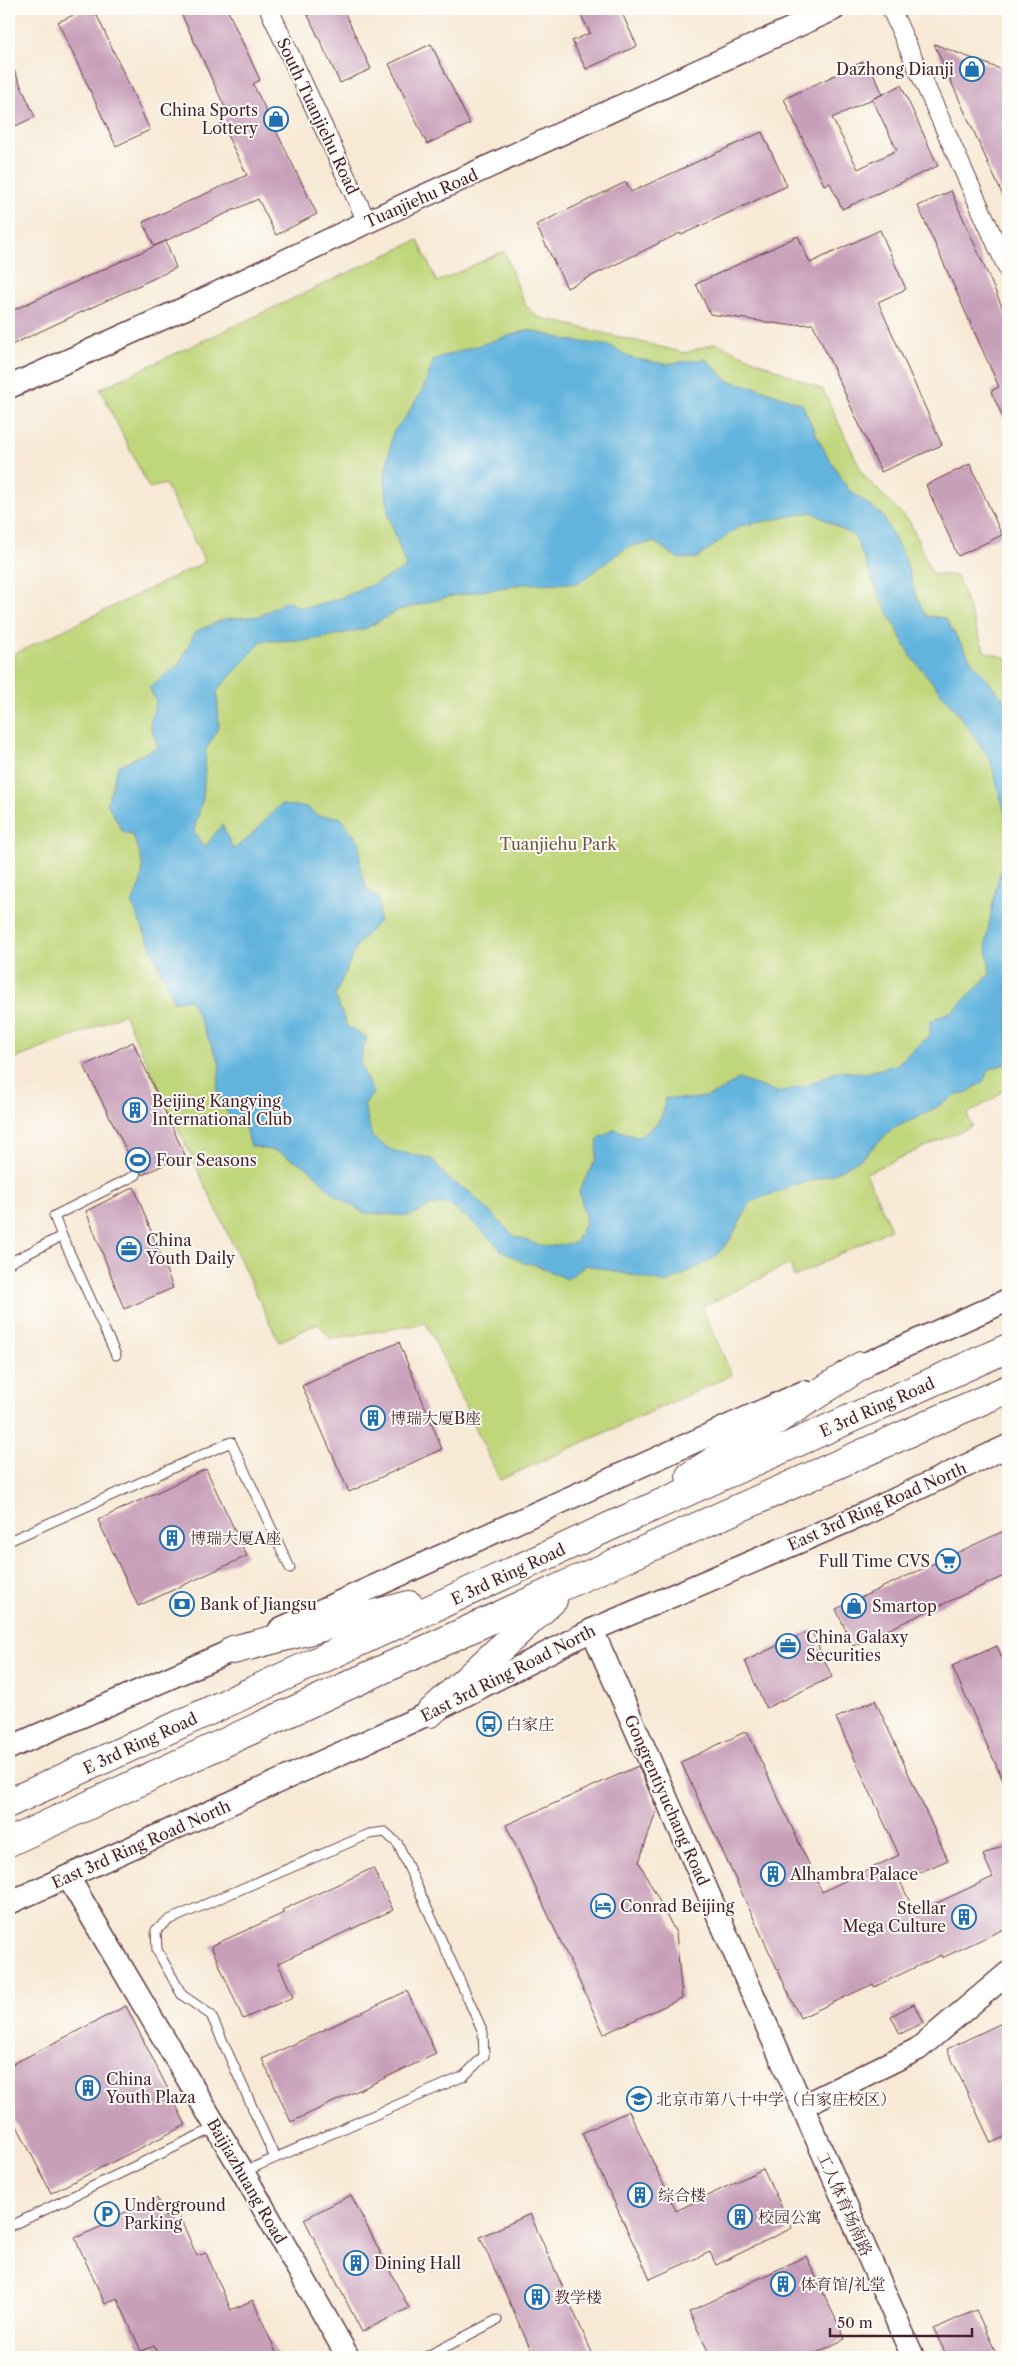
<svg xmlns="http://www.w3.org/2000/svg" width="1017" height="2366" font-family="'Libre Caslon Text','Noto Serif SC',serif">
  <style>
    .green { fill: #c0d67a; stroke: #857a52 }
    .water { fill: #62b4de; stroke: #566a84 }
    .building { fill: #c89fb9; fill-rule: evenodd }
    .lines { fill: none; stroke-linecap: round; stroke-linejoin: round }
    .service-casing { stroke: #643d44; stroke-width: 11 }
    .minor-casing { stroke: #643d44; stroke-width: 20 }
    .tertiary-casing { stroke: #643d44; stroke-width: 25 }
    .trunk-casing { stroke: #643d44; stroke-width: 30 }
    .service { stroke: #fff; stroke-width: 9 }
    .minor { stroke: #fff; stroke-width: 18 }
    .tertiary { stroke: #fff; stroke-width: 22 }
    .trunk { stroke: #fff; stroke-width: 28 }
    .labels { text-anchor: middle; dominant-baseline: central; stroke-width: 4; stroke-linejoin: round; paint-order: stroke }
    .poi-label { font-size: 16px; fill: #4a1f2b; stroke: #fdfcf7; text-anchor: start }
    .street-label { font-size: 16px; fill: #4a1f2b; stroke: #fdfcf7 }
    .park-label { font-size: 16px; fill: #6d5643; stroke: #fdfcf7 }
  </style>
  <rect width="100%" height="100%" fill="#fdfcf7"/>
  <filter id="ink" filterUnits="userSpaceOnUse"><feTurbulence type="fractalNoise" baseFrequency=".02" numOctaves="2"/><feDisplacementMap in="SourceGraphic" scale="10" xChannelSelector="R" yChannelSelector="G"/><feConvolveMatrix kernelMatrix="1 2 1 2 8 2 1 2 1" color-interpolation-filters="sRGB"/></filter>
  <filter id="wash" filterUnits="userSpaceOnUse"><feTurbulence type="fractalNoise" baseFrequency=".0096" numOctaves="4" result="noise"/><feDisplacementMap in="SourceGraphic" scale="20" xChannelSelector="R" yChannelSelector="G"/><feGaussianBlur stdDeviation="1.12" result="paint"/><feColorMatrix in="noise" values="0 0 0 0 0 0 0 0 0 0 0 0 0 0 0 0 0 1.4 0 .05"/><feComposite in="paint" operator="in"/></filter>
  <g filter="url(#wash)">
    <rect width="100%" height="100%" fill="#f7e9d5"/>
    <path class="green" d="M418,240L437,282L504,251L525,305L538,317L685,353L716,343L823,390L864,476L910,522L932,574L957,576L985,652L1008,658V1086L993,1099L967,1114L972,1126L866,1173L891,1229L794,1277L790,1264L702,1307L732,1375L500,1480L426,1323L331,1339L318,1323L279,1342L124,1014L84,1032L9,1061V718L14,654L205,562L165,484L149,488L100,389Z"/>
    <path class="water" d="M528,330L568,340L611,346L631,358L665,364L706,359L728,381L755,387L802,404L821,445L849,490L882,515L906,561L915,593L926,616L945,618L971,660L1008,705V837L1005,813L990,759L960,716L910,655L879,595L855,537L812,512L740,526L697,558L679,559L654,542L627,547L579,583L523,584L452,596L399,610L365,629L312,640L262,641L217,691L219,726L206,750L203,798L194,831L204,848L222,825L233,849L246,840L280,805L307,807L318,816L340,817L360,843V866L367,890L379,899V921L357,945L335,996L347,1026L367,1038C356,1061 363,1072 373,1093L364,1105L372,1137L391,1150L432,1159L449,1180L470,1192L514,1236L545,1247L575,1243L586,1221L579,1191L596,1159L598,1139L615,1129L636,1137C655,1128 664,1120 665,1098C698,1100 711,1100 738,1079L777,1092L806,1086L838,1071L864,1073L896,1065L930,1035V1021L954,1010L990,974L986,941L996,886L1008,850V1063L990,1069L982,1083L968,1092L955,1096L927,1113L892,1129L862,1158L833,1174L793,1186L751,1202L729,1241L713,1259L667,1283L586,1265L567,1279L536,1265L524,1263L501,1250L473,1222L446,1203L430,1206L409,1216L364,1213L334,1194L307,1167L279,1152L251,1146L241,1115L231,1119L217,1093L220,1064L190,999L174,1002L132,903C146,873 146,865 132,834L123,832L107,803L118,766L158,747L150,725L156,701L149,687L179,665L195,632L225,619L260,616L286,601C291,603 299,608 304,607C331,605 383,581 406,567L388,513L385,476L393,432L407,415L423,389L434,359Z"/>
    <g id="blocks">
      <g class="building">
        <path d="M87,9H94L150,130L116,146L58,22Z"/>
        <path d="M179,9H227L260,80L253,84L317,214L276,235L258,199L154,246L143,222L247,175L220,121L229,116Z"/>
        <path d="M305,9H343L371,69L340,83Z"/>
        <path d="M578,9H620L637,46L586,69L572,41L590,33Z"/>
        <path d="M431,44L470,124L427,144L389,64Z"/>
        <path d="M934,44L1008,72V207Z"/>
        <path d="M9,59L35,117L9,129Z"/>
        <path d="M867,60L883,94L901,85L938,166L842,209L830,183L824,185L784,99ZM883,94L872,99L897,150L858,169L832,118Z"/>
        <path d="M762,132L787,186L681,235L680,233L567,288L536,225L626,182L631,192Z"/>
        <path d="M951,191L1008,320V429L991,391L999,387L918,206Z"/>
        <path d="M880,230L906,289L878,302L942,445L881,472L813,324L787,325L710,314L696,284L798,236L810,263Z"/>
        <path d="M166,241L176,268L9,346V312Z"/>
        <path d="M970,464L1002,535L958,556L926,485Z"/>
        <path d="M133,1042L185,1155L142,1175L140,1170L136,1169L84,1066Z"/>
        <path d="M134,1187L173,1288L124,1309L86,1211Z"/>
        <path d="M399,1342L442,1449L349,1492L302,1386Z"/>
        <path d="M206,1469L247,1556L138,1606L98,1520Z"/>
        <path d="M1008,1529V1574L853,1646L836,1609Z"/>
        <path d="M811,1630L832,1677L766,1708L745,1661Z"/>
        <path d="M997,1646L1008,1671V1792L952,1666Z"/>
        <path d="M875,1700L948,1860L900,1881L915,1913L993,1877L983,1855L1008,1843V1927L942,1958L941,1955L874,1987L873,1984L800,2018L681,1762L747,1731L822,1892L899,1855L836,1718Z"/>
        <path d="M638,1766L657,1809L639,1862L676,1933L682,1998L604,2034L506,1825Z"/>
        <path d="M373,1868L393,1910L278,1963L293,1997L243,2019L211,1946L284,1913L282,1910Z"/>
        <path d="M407,1991L436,2054L291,2122L262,2059Z"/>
        <path d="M914,2004L923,2023L900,2034L891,2016Z"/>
        <path d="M126,2006L186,2125L51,2193L9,2110V2066Z"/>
        <path d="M1008,2020V2135L991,2143L947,2049Z"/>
        <path d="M629,2111L676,2211L763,2169L792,2228L716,2265L710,2252L650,2279L582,2133Z"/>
        <path d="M351,2195L409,2308L362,2332L304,2219Z"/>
        <path d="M157,2198L165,2217L177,2211L197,2256L206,2253L231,2310L253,2300L278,2357H159L154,2346L141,2351L117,2298L105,2304L75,2238L105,2225L103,2222Z"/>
        <path d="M530,2214L594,2357H534L480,2237Z"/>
        <path d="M806,2256L845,2339L808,2357H711L689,2312Z"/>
        <path d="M976,2310L998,2357H947L934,2329Z"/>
      </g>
    </g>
  </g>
  <g filter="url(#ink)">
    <use href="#blocks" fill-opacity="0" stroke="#643d44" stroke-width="1"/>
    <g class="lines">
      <defs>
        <g id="service">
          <path d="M62,1236L54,1216L136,1175"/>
          <path d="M9,1263L62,1236L116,1355"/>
          <path d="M9,1541L231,1442L290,1568"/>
          <path d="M243,2172L464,2076L484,2056L483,2032L398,1844L385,1832L369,1834L169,1920L156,1930L157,1950L182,1995L211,2015L275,2158"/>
          <path d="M9,2227L216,2127"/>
          <path d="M426,2357L497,2320"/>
        </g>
        <g id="minor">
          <path d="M269,9L367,222"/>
          <path d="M891,9L1008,270"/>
        </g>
        <g id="tertiary">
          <path d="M9,387L190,306L367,222L834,9"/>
          <path d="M845,1373L1008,1300"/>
          <path d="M280,1629L804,1392"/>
          <path d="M592,1630L913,2357"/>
          <path d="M9,1748L249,1643"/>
          <path d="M68,1877L243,2172L348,2357"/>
          <path d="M9,1903L430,1713L592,1630L862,1515L1008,1446"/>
          <path d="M802,2106L918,2049L1008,1973"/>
        </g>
        <g id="trunk">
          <path d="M690,1476L861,1366"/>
          <path d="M233,1650L409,1605"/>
          <path d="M430,1713L553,1600"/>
          <path d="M9,1803L613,1525L1008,1348"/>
          <path d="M9,1842L572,1582L1008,1389"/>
        </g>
      </defs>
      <use href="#service" class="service-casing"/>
      <use href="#minor" class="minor-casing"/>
      <use href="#tertiary" class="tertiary-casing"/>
      <use href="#trunk" class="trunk-casing"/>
      <use href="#service" class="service"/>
      <use href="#minor" class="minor"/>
      <use href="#tertiary" class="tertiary"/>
      <use href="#trunk" class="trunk"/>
    </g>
  </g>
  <defs>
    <symbol id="shop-ring" viewBox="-11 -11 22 22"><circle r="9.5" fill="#fdfcf7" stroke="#1f6fb2" stroke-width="1.5"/><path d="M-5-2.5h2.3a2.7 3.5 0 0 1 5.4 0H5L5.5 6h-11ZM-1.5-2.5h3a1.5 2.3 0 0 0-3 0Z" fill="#1f6fb2"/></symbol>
    <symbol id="building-ring" viewBox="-11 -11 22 22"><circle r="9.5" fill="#fdfcf7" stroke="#1f6fb2" stroke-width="1.5"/><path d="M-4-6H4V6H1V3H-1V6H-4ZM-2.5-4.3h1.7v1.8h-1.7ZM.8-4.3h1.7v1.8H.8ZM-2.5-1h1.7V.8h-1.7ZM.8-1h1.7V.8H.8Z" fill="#1f6fb2"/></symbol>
    <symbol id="stadium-ring" viewBox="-11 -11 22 22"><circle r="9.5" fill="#fdfcf7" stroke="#1f6fb2" stroke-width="1.5"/><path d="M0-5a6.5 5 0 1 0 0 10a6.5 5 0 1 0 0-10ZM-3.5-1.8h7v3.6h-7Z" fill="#1f6fb2"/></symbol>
    <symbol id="office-ring" viewBox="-11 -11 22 22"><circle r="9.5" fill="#fdfcf7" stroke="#1f6fb2" stroke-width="1.5"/><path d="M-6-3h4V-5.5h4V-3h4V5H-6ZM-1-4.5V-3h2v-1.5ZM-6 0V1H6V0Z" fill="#1f6fb2"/></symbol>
    <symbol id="supermarket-ring" viewBox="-11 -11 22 22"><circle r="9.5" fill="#fdfcf7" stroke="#1f6fb2" stroke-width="1.5"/><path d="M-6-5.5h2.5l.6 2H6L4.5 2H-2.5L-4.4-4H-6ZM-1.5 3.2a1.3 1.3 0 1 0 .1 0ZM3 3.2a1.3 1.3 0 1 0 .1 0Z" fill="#1f6fb2"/></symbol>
    <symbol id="bank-ring" viewBox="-11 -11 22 22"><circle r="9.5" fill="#fdfcf7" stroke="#1f6fb2" stroke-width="1.5"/><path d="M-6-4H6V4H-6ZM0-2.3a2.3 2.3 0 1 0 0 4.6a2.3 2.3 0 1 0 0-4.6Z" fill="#1f6fb2"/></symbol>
    <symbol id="bus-ring" viewBox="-11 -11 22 22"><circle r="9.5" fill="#fdfcf7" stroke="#1f6fb2" stroke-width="1.5"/><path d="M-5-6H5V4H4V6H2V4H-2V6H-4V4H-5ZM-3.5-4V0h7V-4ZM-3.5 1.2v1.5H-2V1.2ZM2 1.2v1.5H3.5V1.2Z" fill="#1f6fb2"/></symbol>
    <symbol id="hotel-ring" viewBox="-11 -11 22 22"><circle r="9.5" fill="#fdfcf7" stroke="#1f6fb2" stroke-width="1.5"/><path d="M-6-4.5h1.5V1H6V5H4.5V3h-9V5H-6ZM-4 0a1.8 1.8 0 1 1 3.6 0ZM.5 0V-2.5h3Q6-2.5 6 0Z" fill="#1f6fb2"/></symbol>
    <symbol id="school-ring" viewBox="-11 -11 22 22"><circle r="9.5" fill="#fdfcf7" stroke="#1f6fb2" stroke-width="1.5"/><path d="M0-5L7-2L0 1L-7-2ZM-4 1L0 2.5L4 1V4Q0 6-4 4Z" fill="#1f6fb2"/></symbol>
    <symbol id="parking-ring" viewBox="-11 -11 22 22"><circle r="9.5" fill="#fdfcf7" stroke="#1f6fb2" stroke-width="1.5"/><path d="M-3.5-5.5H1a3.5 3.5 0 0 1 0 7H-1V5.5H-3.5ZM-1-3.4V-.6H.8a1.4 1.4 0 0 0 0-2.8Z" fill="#1f6fb2"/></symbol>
  </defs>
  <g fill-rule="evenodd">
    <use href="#shop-ring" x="958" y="55" width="28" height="28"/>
    <use href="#shop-ring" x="262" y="105" width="28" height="28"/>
    <use href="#building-ring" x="121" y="1096" width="28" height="28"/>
    <use href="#stadium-ring" x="124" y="1146" width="28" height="28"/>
    <use href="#office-ring" x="115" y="1235" width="28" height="28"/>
    <use href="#building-ring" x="359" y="1404" width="28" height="28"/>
    <use href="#building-ring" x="158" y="1524" width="28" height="28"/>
    <use href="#supermarket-ring" x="934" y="1547" width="28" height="28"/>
    <use href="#bank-ring" x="168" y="1590" width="28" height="28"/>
    <use href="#shop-ring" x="840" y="1592" width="28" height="28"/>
    <use href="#office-ring" x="774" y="1632" width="28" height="28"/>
    <use href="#bus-ring" x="475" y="1710" width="28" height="28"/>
    <use href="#building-ring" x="759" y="1860" width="28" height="28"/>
    <use href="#hotel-ring" x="589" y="1892" width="28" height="28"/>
    <use href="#building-ring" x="950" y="1903" width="28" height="28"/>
    <use href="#building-ring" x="74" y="2074" width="28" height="28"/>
    <use href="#school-ring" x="625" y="2085" width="28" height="28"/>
    <use href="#building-ring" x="626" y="2181" width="28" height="28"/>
    <use href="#parking-ring" x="93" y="2200" width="28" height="28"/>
    <use href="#building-ring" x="726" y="2203" width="28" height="28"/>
    <use href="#building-ring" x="342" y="2249" width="28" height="28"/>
    <use href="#building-ring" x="769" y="2270" width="28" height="28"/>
    <use href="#building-ring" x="523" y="2283" width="28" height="28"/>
  </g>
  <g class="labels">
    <g class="poi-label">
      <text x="954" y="69" text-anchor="end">Dazhong Dianji</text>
      <text x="258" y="110" text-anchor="end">China Sports<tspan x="258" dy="18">Lottery</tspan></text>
      <text x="152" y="1101">Beijing Kangying<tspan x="152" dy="18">International Club</tspan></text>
      <text x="156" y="1160">Four Seasons</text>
      <text x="146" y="1240">China<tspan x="146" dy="18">Youth Daily</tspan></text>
      <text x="390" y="1418">博瑞大厦B座</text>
      <text x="190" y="1538">博瑞大厦A座</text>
      <text x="930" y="1561" text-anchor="end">Full Time CVS</text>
      <text x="200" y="1604">Bank of Jiangsu</text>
      <text x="872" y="1606">Smartop</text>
      <text x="806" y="1637">China Galaxy<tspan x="806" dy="18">Securities</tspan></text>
      <text x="506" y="1724">白家庄</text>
      <text x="790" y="1874">Alhambra Palace</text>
      <text x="620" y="1906">Conrad Beijing</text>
      <text x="946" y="1908" text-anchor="end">Stellar<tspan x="946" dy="18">Mega Culture</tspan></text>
      <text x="106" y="2079">China<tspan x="106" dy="18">Youth Plaza</tspan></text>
      <text x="656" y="2099">北京市第八十中学（白家庄校区）</text>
      <text x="658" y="2195">综合楼</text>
      <text x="124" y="2205">Underground<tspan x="124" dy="18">Parking</tspan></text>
      <text x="758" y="2217">校园公寓</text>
      <text x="374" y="2263">Dining Hall</text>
      <text x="800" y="2284">体育馆/礼堂</text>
      <text x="554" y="2297">教学楼</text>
    </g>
    <g class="street-label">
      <text transform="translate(318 116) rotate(65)">South Tuanjiehu Road</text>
      <text transform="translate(421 198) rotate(-24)">Tuanjiehu Road</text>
      <text transform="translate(877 1407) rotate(-24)">E 3rd Ring Road</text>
      <text transform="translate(877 1506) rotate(-24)">East 3rd Ring Road North</text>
      <text transform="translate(508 1574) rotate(-25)">E 3rd Ring Road</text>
      <text transform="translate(508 1673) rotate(-27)">East 3rd Ring Road North</text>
      <text transform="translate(140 1743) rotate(-25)">E 3rd Ring Road</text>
      <text transform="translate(667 1800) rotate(66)">Gongrentiyuchang Road</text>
      <text transform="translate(141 1844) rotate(-24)">East 3rd Ring Road North</text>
      <text transform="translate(247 2181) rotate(60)">Baijiazhuang Road</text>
      <text transform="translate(845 2204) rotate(66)">工人体育场南路</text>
    </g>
    <g class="park-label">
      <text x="558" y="844">Tuanjiehu Park</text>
    </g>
  </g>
  <rect width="1017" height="2366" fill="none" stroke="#fdfcf7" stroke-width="30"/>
  <path d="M830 2328v8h142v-8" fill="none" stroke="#4a1f2b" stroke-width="2.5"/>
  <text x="837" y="2328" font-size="15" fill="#4a1f2b" stroke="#fdfcf7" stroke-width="4" paint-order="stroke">50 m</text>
</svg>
